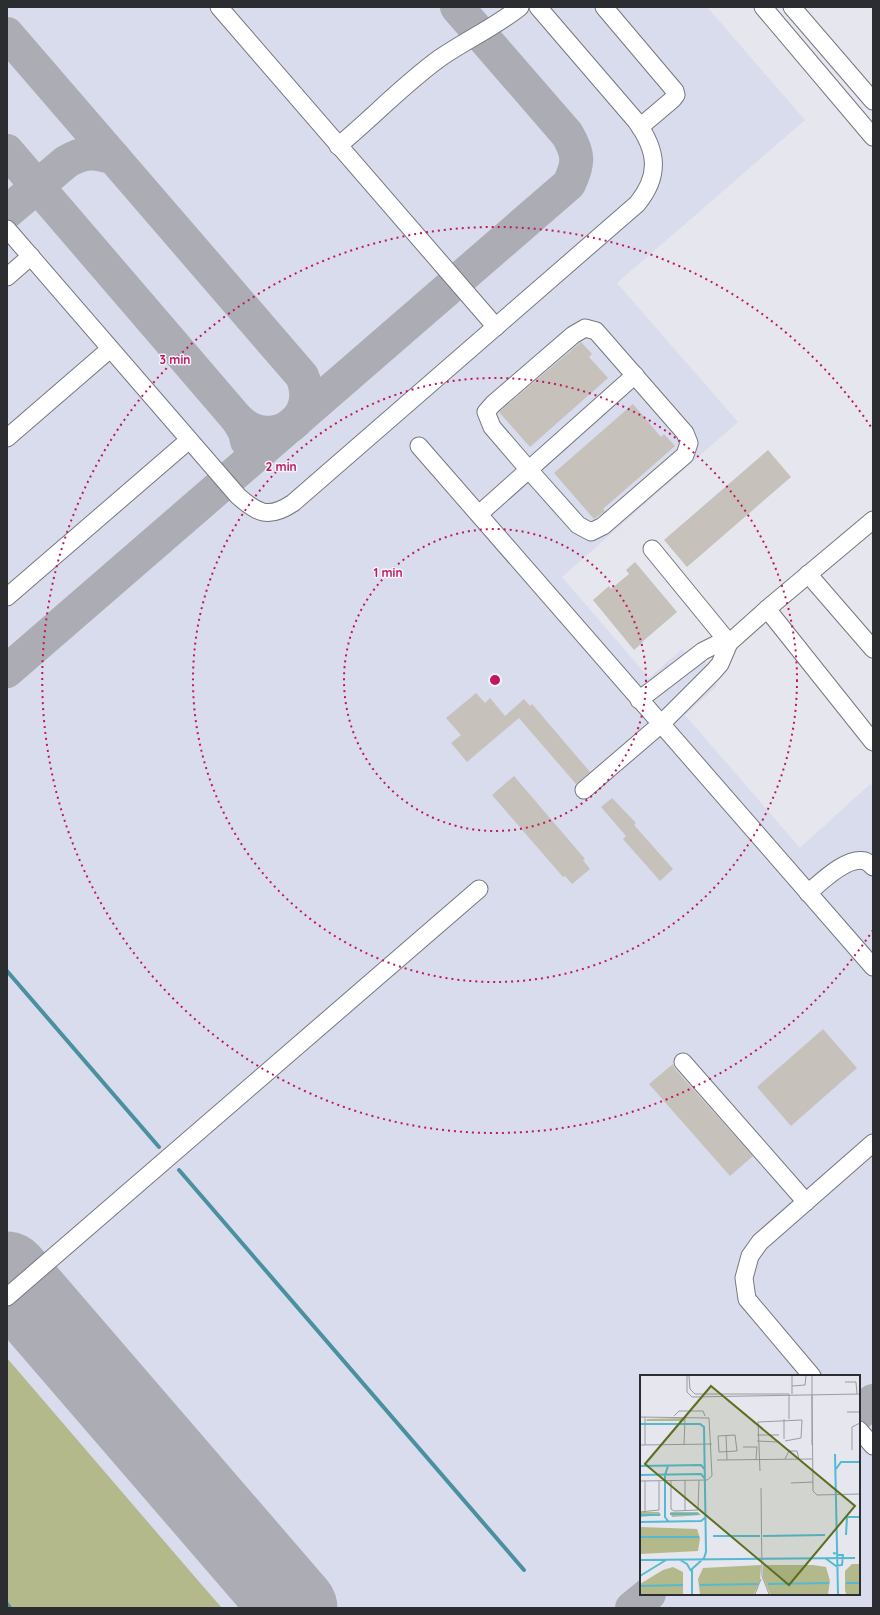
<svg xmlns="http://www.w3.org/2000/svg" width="880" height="1615" font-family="Quicksand,sans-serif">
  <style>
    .built { fill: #d9dcec; fill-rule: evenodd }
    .green { fill: #b3b98b }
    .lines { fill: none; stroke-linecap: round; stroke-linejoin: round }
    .stream { stroke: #4990a1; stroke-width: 4 }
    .taxiway { stroke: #acadb4; stroke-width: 34 }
    .runway { stroke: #acadb4; stroke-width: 85 }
    .building { fill: #c7c1bb }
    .minor-casing { stroke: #76787f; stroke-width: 19 }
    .minor { stroke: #fff; stroke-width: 17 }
    .ring { fill: none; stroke: #c2185b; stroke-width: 2; stroke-dasharray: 2 4 }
    .inset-river { fill: none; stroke: #55bad1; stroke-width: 2 }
    .inset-road { fill: none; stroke: #9b9ca2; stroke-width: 1 }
    .view { fill: #5b6f1f; fill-opacity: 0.15; stroke: #5b6f1f; stroke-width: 2 }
    .inset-edge { fill: none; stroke: #2c2d30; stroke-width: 2 }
    .centre { fill: #c2185b; stroke: #f2f3fc; stroke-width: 2 }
    .ring-label { font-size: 12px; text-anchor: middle; font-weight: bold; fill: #c2185b; stroke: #f2f3fc; stroke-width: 3; stroke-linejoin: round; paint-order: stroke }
  </style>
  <rect width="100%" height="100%" fill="#e5e6ee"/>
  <path class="built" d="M7,7H707L805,120L617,283L738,422L562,577L649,678L682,649L690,658L697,652L713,672V681L717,686L685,715L800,848L870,784L873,787V1608H7ZM641,1376H859V1594H641Z"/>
  <path class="green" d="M7,1358L201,1584L222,1608H7Z"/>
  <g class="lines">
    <g class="stream">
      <path d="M7,971L159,1147"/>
      <path d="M179,1170L524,1570"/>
      <path d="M7,1604L10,1608"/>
    </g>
    <g class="taxiway">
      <path d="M7,34L302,376C321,419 272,452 238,420"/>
      <path d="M7,151L238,420L245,432L247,441"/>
      <path d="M7,212L66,162C84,151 95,152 114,158"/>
      <path d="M7,671L569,184C579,163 579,154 567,134L457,7"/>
      <path d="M859,1413L873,1401"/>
      <path d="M632,1608L649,1594"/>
    </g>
    <path class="runway" d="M7,1274L295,1608"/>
  </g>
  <g class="building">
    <path d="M581,342L592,354L589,357L608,378L530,447L499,412Z"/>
    <path d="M633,404L661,437L664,434L675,446L603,509L605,511L594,519L554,473Z"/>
    <path d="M768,450L791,477L687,567L664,540Z"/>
    <path d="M635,562L677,612L642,642H643L634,650L593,600L609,586L611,589L629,574L626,570Z"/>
    <path d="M476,693L485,703L490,698L505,716L524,699L530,706L532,704L590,772L576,784L519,718L467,762L451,743L461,735L446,718Z"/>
    <path d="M514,776L585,859L583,860L590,869L572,884L565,876L563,877L492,795Z"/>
    <path d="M612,798L636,823L634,825L673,869L660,881L623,839L626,836L601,807Z"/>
    <path d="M823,1029L857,1068L791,1126L757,1087Z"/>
    <path d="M673,1064L675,1069L753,1156L730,1176L649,1084Z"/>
  </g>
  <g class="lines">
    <defs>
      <g id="minor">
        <path d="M219,7L496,327"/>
        <path d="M604,7L675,91L676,95L673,99L640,127"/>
        <path d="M763,7L873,137"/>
        <path d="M792,7L873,101"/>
        <path d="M338,146C373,117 404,84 440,58C466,40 495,27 520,7"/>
        <path d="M7,229L238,496C258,514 269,519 293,503L637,204C661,175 657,150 636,121L538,7"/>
        <path d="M7,277L31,256"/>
        <path d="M585,328L596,331L685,433L689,443L685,455L603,526L591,532L578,525L529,470L492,427L486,412L493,404L573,335Z"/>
        <path d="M7,438L110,349"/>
        <path d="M419,446L873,967"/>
        <path d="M479,514L635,375"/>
        <path d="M652,549L729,643"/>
        <path d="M808,574L873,649"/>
        <path d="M7,597L189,440"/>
        <path d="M767,609L873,742"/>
        <path d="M639,700L703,651L715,645L729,643"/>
        <path d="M584,790L661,724L713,672L720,664L729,643L767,609L873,520"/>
        <path d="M808,893C821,882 847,856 865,861C868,862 871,865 873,867"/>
        <path d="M683,1062L806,1202"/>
        <path d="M7,1297L479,889"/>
        <path d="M812,1376L747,1299L744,1278L750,1256L760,1242L873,1143"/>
        <path d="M859,1430L873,1446"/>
      </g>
    </defs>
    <use href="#minor" class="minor-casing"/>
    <use href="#minor" class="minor"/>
  </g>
  <g class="ring">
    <circle cx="495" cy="680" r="151"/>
    <circle cx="495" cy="680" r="302"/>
    <path d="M873 930A453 453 0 1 1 873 430"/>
  </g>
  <g transform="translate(640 1375)">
    <rect width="220" height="220" fill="#e5e6ee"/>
    <path d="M43,43L44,46H6L7,44ZM0,137H19L21,140L0,142ZM30,137H58L61,140L32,142ZM0,152L57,154L60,163L58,176L0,179ZM212,189H220V219H206L205,215V196ZM121,190L120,206L114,219H60L58,204L63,193ZM123,190H173L186,192L190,206L188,219H130L123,202ZM33,192L43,197V219H0V209L23,195Z" fill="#b3b98b"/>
    <path class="inset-river" d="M0,49H60L64,52L66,177L64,183L52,194V219M195,79L198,219M0,91L61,90L65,95M28,91L25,100V142L28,146M196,94L201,87H220M0,100L61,99L65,104M30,139H58M0,140H20M0,147L61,146L66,142M206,160L207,142H220M73,161H120M123,161L185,160M0,162H59M185,183L196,191L202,190L203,180L193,178M0,185L215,183M40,185L47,189L51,196M0,201L26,185M206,208H220M128,209L189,208M60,210L118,209M0,211L43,210"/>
    <path class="inset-road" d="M47,1V17L52,22L220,19M49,1L50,14L55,19H149M152,1V19M205,7H216L217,19M152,11L165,10L166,1M172,20L173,116L177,120L220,119M207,37H220M34,41L39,36H63L65,41M0,42L69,43L72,101L67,105L0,106M5,42V70M149,44V19M86,60L87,85M95,60L97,76L79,77L78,61ZM117,60H139M144,64V44M117,66L139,67M0,70L72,69M44,70L45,42M172,70V1M103,72H117M212,75V52L220,48M116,84L117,72M145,84L149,76H157L159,84M77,85L172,84M120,96L118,47L162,45L161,63L145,66M45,105V136M5,106V137M31,106V134L34,136L58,135L59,105M151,108L173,107M121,113L122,201L129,219M0,137L19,135V106M115,219L121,204"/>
    <path class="view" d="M71,11L215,131L149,210L5,89Z"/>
    <rect width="220" height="220" class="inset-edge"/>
  </g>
  <circle cx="495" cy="680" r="6" class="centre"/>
  <g class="ring-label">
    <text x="175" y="364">3 min</text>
    <text x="281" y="471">2 min</text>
    <text x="388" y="577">1 min</text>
  </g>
  <rect width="880" height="1615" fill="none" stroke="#2c2d30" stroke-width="16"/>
</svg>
